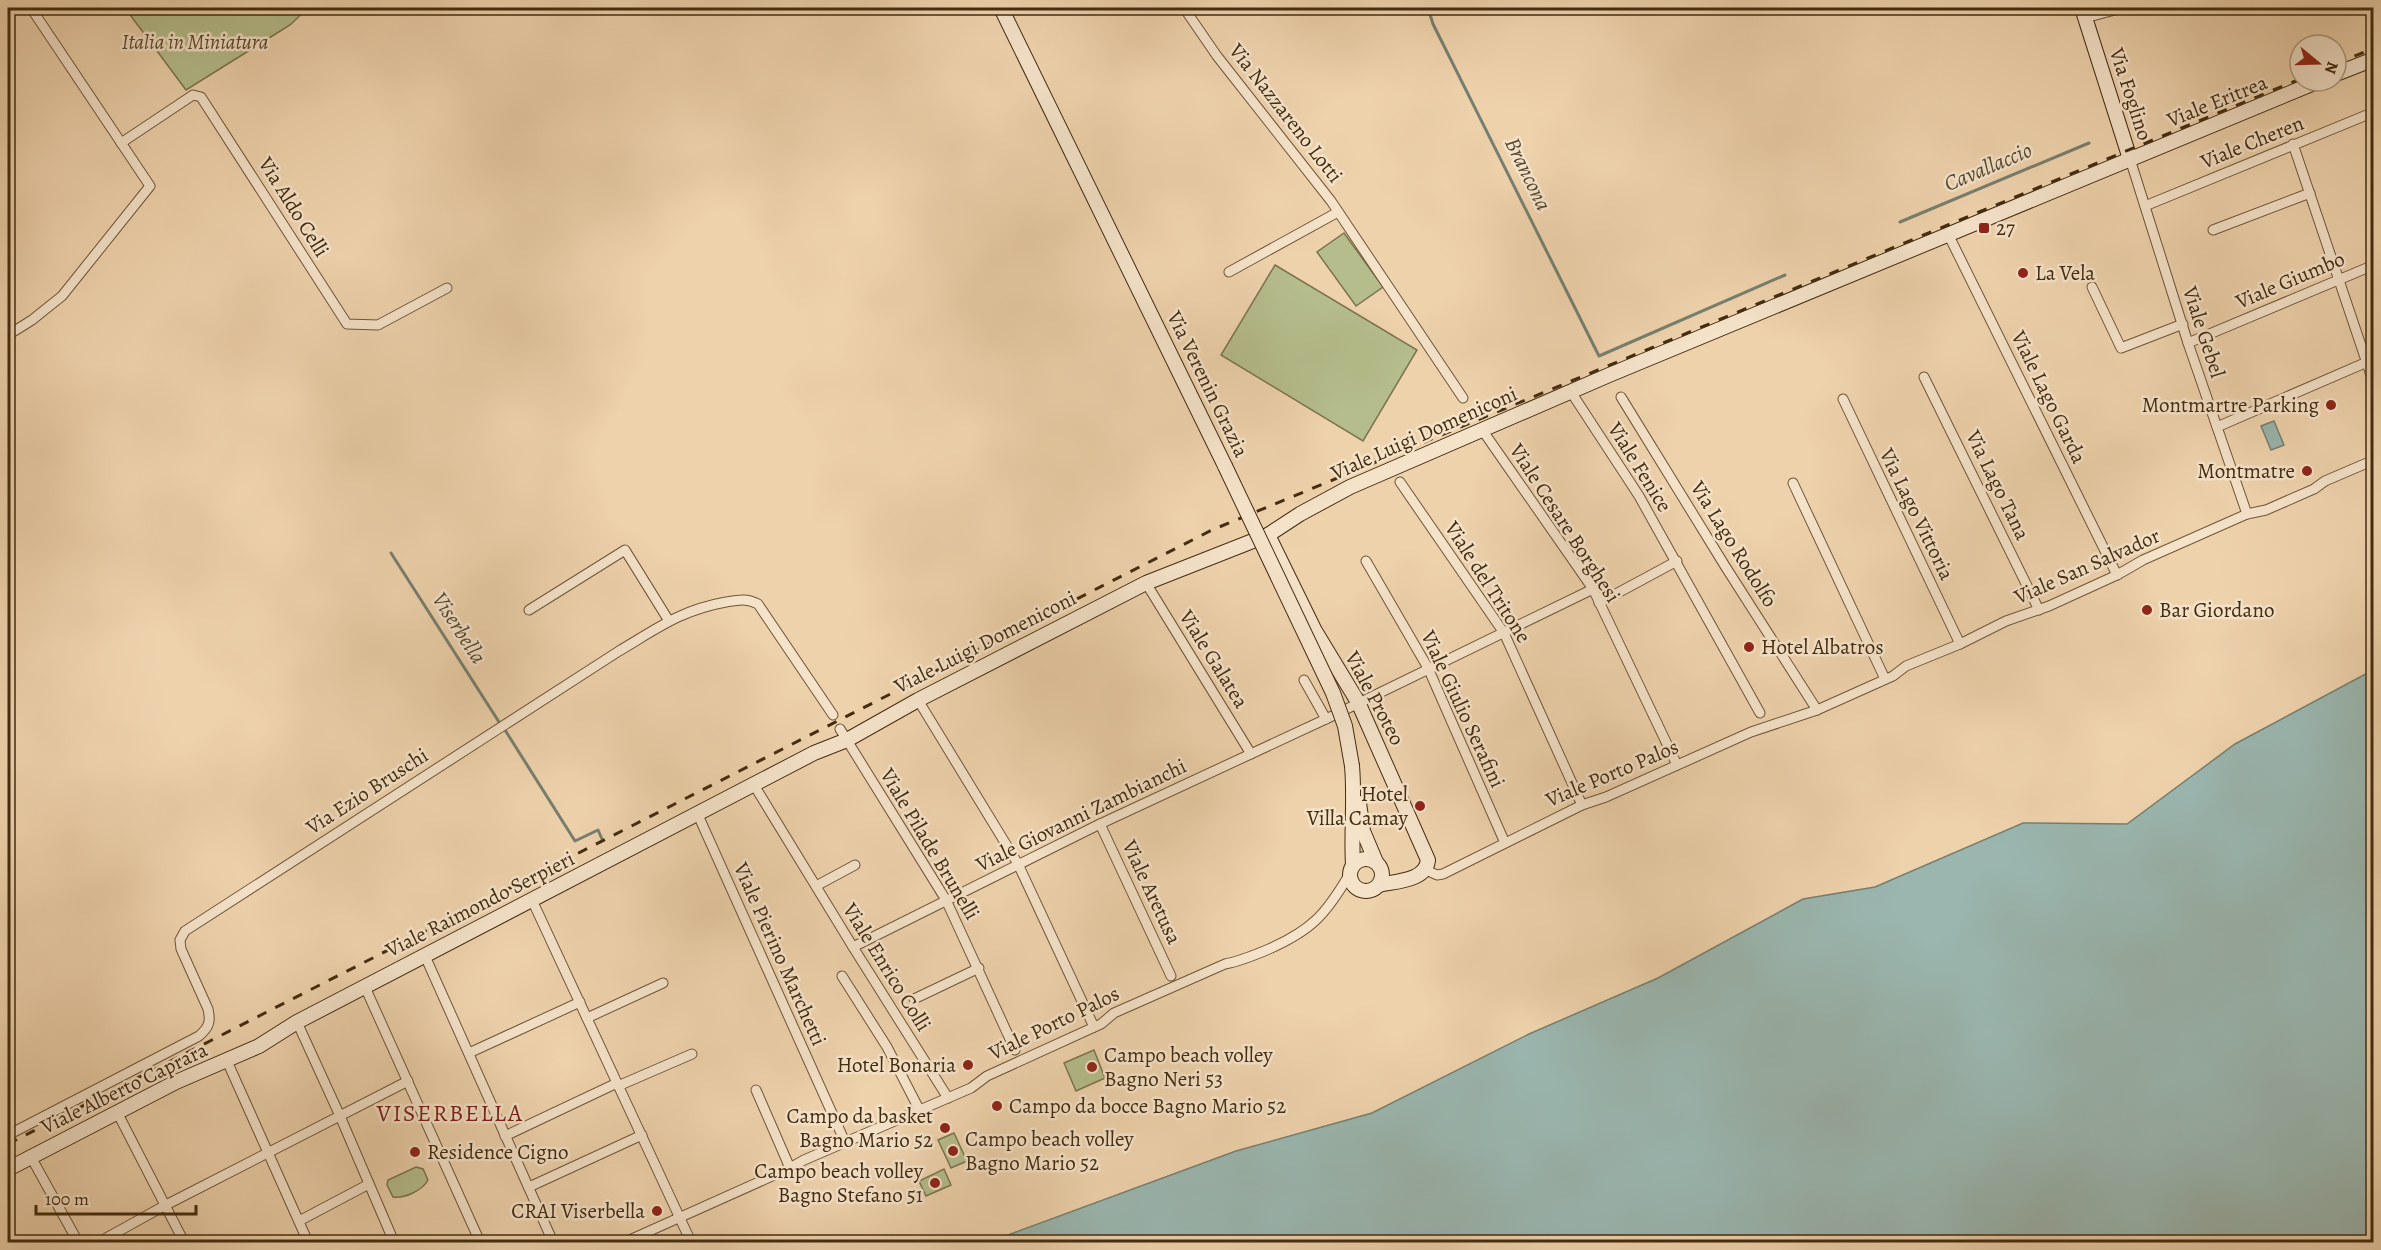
<svg xmlns="http://www.w3.org/2000/svg" width="2381" height="1250" font-family="Alegreya,serif">
  <style>
    .green { fill: #b5bd8c; stroke: #7c744e; stroke-width: 1.5 }
    .water { fill: #9ab6af; stroke: #777f6f; stroke-width: 1.5 }
    .lines { fill: none; stroke-linecap: round; stroke-linejoin: round }
    .stream { stroke: #777f6f; stroke-width: 3 }
    .street-casing { stroke: #6e5637; stroke-width: 11 }
    .secondary-casing { stroke: #432c10; stroke-width: 16 }
    .street { stroke: #f4e2c9; stroke-width: 9 }
    .secondary { stroke: #f4e2c9; stroke-width: 14 }
    .rail { stroke: #432c10; stroke-width: 3; stroke-dasharray: 10 10; stroke-linecap: butt }
    .secondary-bridge-casing { stroke: #432c10; stroke-width: 16; stroke-linecap: butt }
    .secondary-bridge { stroke: #f4e2c9; stroke-width: 14 }
    .poi-dot { fill: #8f2418; stroke: #f4e2c9; stroke-width: 2 }
    .labels { text-anchor: middle; dominant-baseline: central; stroke-width: 5; stroke-linejoin: round; paint-order: stroke }
    .park-label { font-size: 21px; font-style: italic; fill: #5a4929; stroke: #f4e2c9 }
    .street-label { font-size: 21px; fill: #432c10; stroke: #f4e2c9 }
    .poi-label { font-size: 21px; fill: #432c10; stroke: #f4e2c9; text-anchor: start }
    .water-label { font-size: 22px; font-style: italic; fill: #544830; stroke: #f4e2c9 }
    .quarter-label { font-size: 24px; letter-spacing: 1.5px; fill: #7a1f14; stroke: #f4e2c9 }
  </style>
  <rect width="100%" height="100%" fill="#eed2ac"/>
  <filter id="stains"><feTurbulence type="fractalNoise" baseFrequency=".00333" numOctaves="4"/><feColorMatrix values="0 0 0 0 .2 0 0 0 0 .09 0 0 0 0 .02 0 0 0 .5 -.17"/></filter>
  <radialGradient id="worn" r=".72"><stop offset=".6" stop-color="#630" stop-opacity="0"/><stop offset="1" stop-color="#630" stop-opacity=".3"/></radialGradient>
  <g class="green">
    <path d="M125,8H308L290,25L186,90Z"/>
    <path d="M1344,233L1383,287L1356,306L1317,252Z"/>
    <path d="M1275,265L1417,350L1363,441L1221,355Z"/>
    <path d="M1094,1050L1105,1078L1076,1091L1064,1063Z"/>
    <path d="M954,1133L967,1161L951,1168L938,1140Z"/>
    <path d="M416,1167L423,1169L428,1180C423,1190 404,1199 393,1197L387,1185L388,1180Z"/>
    <path d="M944,1169L951,1185L926,1196L919,1181Z"/>
  </g>
  <g class="water">
    <path d="M2274,421L2284,445L2271,450L2261,426Z"/>
    <path d="M2373,670V1242H993L1008,1235L1236,1151L1372,1113L1529,1034L1658,978L1803,899L1875,887L2023,823L2127,824L2235,744Z"/>
  </g>
  <g class="lines">
    <g class="stream">
      <path d="M1428,8L1433,24L1599,356L1785,275"/>
      <path d="M1900,222L2089,143"/>
      <path d="M391,553L499,722"/>
      <path d="M505,730L575,841L598,830L602,839"/>
    </g>
    <defs>
      <g id="street">
        <path d="M1184,8L1217,56L1331,201L1463,398"/>
        <path d="M2085,18L2122,8"/>
        <path d="M121,143L193,95L201,97L347,324L378,325L447,288"/>
        <path d="M2293,144L2374,384"/>
        <path d="M2130,159L2188,343L2247,514"/>
        <path d="M2145,206L2374,112"/>
        <path d="M2213,230L2310,193"/>
        <path d="M1948,234L2117,575"/>
        <path d="M1229,272L1338,212"/>
        <path d="M2092,287L2121,348L2183,324"/>
        <path d="M8,335L32,320L62,296L150,186L31,8"/>
        <path d="M2188,343L2374,265"/>
        <path d="M1924,377L2039,610"/>
        <path d="M1571,392L1639,496L1760,713"/>
        <path d="M1621,397L1725,566L1817,710"/>
        <path d="M1843,399L1960,644"/>
        <path d="M2217,427L2374,359"/>
        <path d="M1483,431L1593,589L1677,765"/>
        <path d="M1400,482L1504,633L1582,805"/>
        <path d="M1793,483L1885,679"/>
        <path d="M1366,561L1428,668L1505,843"/>
        <path d="M1146,583L1251,754"/>
        <path d="M1599,603L1677,561"/>
        <path d="M529,610L625,550L669,621"/>
        <path d="M1304,680L1326,719"/>
        <path d="M918,700L1018,864L1094,1027"/>
        <path d="M840,729L946,900L1015,1050"/>
        <path d="M754,785L853,947L948,1098"/>
        <path d="M698,815L845,1142"/>
        <path d="M1100,824L1171,976"/>
        <path d="M1426,870L1437,875L1443,874L1582,805L1606,797L1751,732L1817,710L1893,676L1906,666L1960,644L2006,621L2049,606L2117,575L2143,560L2247,514L2266,510L2314,489L2325,481L2374,460"/>
        <path d="M816,886L855,865"/>
        <path d="M532,900L691,1242"/>
        <path d="M853,947L1100,824L1326,719L1593,589"/>
        <path d="M425,956L553,1242"/>
        <path d="M842,976L887,1047L920,1111"/>
        <path d="M365,987L480,1242"/>
        <path d="M914,999L979,968"/>
        <path d="M587,1018L663,983"/>
        <path d="M297,1022L340,1116L394,1242"/>
        <path d="M469,1053L580,1002"/>
        <path d="M227,1061L308,1242"/>
        <path d="M618,1086L692,1054"/>
        <path d="M756,1090L790,1168"/>
        <path d="M117,1112L184,1242"/>
        <path d="M8,1135L199,1036C209,1027 211,1022 208,1009L181,949L180,940L185,931L619,651C658,628 681,610 726,602C738,600 747,598 758,604L833,715"/>
        <path d="M505,1136L617,1083"/>
        <path d="M31,1157L78,1242"/>
        <path d="M529,1187L642,1135"/>
        <path d="M299,1221L369,1184"/>
        <path d="M99,1242L164,1206L408,1081"/>
        <path d="M625,1242L790,1168L804,1160L971,1088L987,1076L1101,1024L1114,1013L1225,964C1241,961 1255,955 1269,949C1312,930 1326,914 1349,875"/>
      </g>
      <g id="secondary">
        <path d="M1001,8L1225,466"/>
        <path d="M2082,8L2130,159"/>
        <path d="M2336,74L2374,59"/>
        <path d="M1268,535L1315,631L1358,702L1428,860C1426,881 1396,881 1379,885"/>
        <path d="M1352,766C1355,799 1351,832 1353,865"/>
        <path d="M1359,803L1363,831L1376,862"/>
        <circle cx="1366" cy="875" r="16"/>
        <path d="M8,1169L176,1082L259,1046L297,1022L814,753L847,740L918,700L1146,583L1268,535L1300,514L1350,487L1609,375L2319,81"/>
      </g>
    </defs>
    <use href="#street" class="street-casing"/>
    <use href="#secondary" class="secondary-casing"/>
    <use href="#street" class="street"/>
    <use href="#secondary" class="secondary"/>
    <g class="rail">
      <path d="M2336,64L2374,48"/>
      <path d="M8,1144L1212,530L2300,79"/>
    </g>
    <defs>
      <path id="secondary-bridge" d="M1225,466L1333,693L1345,726L1352,766"/>
    </defs>
    <use href="#secondary-bridge" class="secondary-bridge-casing"/>
    <use href="#secondary-bridge" class="secondary-bridge"/>
  </g>
  <g class="poi-dot">
    <rect x="1978" y="222" width="12" height="12" rx="3"/>
    <circle cx="2023" cy="273" r="6"/>
    <circle cx="2331" cy="405" r="6"/>
    <circle cx="2307" cy="471" r="6"/>
    <circle cx="2147" cy="610" r="6"/>
    <circle cx="1749" cy="647" r="6"/>
    <circle cx="1420" cy="806" r="6"/>
    <circle cx="968" cy="1065" r="6"/>
    <circle cx="1092" cy="1067" r="6"/>
    <circle cx="997" cy="1106" r="6"/>
    <circle cx="945" cy="1128" r="6"/>
    <circle cx="953" cy="1151" r="6"/>
    <circle cx="415" cy="1152" r="6"/>
    <circle cx="935" cy="1183" r="6"/>
    <circle cx="657" cy="1211" r="6"/>
  </g>
  <g class="labels">
    <g class="park-label">
      <text x="195" y="42">Italia in Miniatura</text>
    </g>
    <g class="street-label">
      <text transform="translate(2131 94) rotate(72)">Via Foglino</text>
      <text transform="translate(2217 101) rotate(-22)">Viale Eritrea</text>
      <text transform="translate(1286 113) rotate(52)">Via Nazzareno Lotti</text>
      <text transform="translate(2252 142) rotate(-22)">Viale Cheren</text>
      <text transform="translate(294 207) rotate(58)">Via Aldo Celli</text>
      <text transform="translate(2290 280) rotate(-23)">Viale Giumbo</text>
      <text transform="translate(2204 332) rotate(72)">Viale Gebel</text>
      <text transform="translate(1208 384) rotate(64)">Via Verenin Grazia</text>
      <text transform="translate(2049 397) rotate(64)">Viale Lago Garda</text>
      <text transform="translate(1424 433) rotate(-24)">Viale Luigi Domeniconi</text>
      <text transform="translate(1640 467) rotate(58)">Viale Fenice</text>
      <text transform="translate(1998 485) rotate(64)">Via Lago Tana</text>
      <text transform="translate(1917 514) rotate(64)">Via Lago Vittoria</text>
      <text transform="translate(1565 523) rotate(57)">Viale Cesare Borghesi</text>
      <text transform="translate(1734 544) rotate(58)">Via Lago Rodolfo</text>
      <text transform="translate(2087 566) rotate(-24)">Viale San Salvador</text>
      <text transform="translate(1488 582) rotate(57)">Viale del Tritone</text>
      <text transform="translate(985 642) rotate(-27)">Viale Luigi Domeniconi</text>
      <text transform="translate(1214 659) rotate(58)">Viale Galatea</text>
      <text transform="translate(1375 698) rotate(62)">Viale Proteo</text>
      <text transform="translate(1463 709) rotate(65)">Viale Giulio Serafini</text>
      <text transform="translate(1612 773) rotate(-23)">Viale Porto Palos</text>
      <text transform="translate(367 791) rotate(-33)">Via Ezio Bruschi</text>
      <text transform="translate(1081 815) rotate(-26)">Viale Giovanni Zambianchi</text>
      <text transform="translate(930 844) rotate(59)">Viale Pilade Brunelli</text>
      <text transform="translate(1152 892) rotate(65)">Viale Aretusa</text>
      <text transform="translate(480 904) rotate(-27)">Viale Raimondo Serpieri</text>
      <text transform="translate(780 954) rotate(66)">Viale Pierino Marchetti</text>
      <text transform="translate(887 967) rotate(58)">Viale Enrico Colli</text>
      <text transform="translate(1054 1023) rotate(-26)">Viale Porto Palos</text>
      <text transform="translate(124 1088) rotate(-26)">Viale Alberto Caprara</text>
    </g>
    <g class="poi-label">
      <text x="1996" y="228">27</text>
      <text x="2035" y="273">La Vela</text>
      <text x="2319" y="405" text-anchor="end">Montmartre Parking</text>
      <text x="2295" y="471" text-anchor="end">Montmatre</text>
      <text x="2159" y="610">Bar Giordano</text>
      <text x="1761" y="647">Hotel Albatros</text>
      <text x="1408" y="794" text-anchor="end">Hotel<tspan x="1408" dy="24">Villa Camay</tspan></text>
      <text x="1104" y="1055">Campo beach volley<tspan x="1104" dy="24">Bagno Neri 53</tspan></text>
      <text x="956" y="1065" text-anchor="end">Hotel Bonaria</text>
      <text x="1009" y="1106">Campo da bocce Bagno Mario 52</text>
      <text x="933" y="1116" text-anchor="end">Campo da basket<tspan x="933" dy="24">Bagno Mario 52</tspan></text>
      <text x="965" y="1139">Campo beach volley<tspan x="965" dy="24">Bagno Mario 52</tspan></text>
      <text x="427" y="1152">Residence Cigno</text>
      <text x="923" y="1171" text-anchor="end">Campo beach volley<tspan x="923" dy="24">Bagno Stefano 51</tspan></text>
      <text x="645" y="1211" text-anchor="end">CRAI Viserbella</text>
    </g>
    <g class="water-label">
      <text transform="translate(1988 167) rotate(-23)">Cavallaccio</text>
      <text transform="translate(1528 174) rotate(64)">Brancona</text>
      <text transform="translate(459 628) rotate(57)">Viserbella</text>
    </g>
    <g class="quarter-label">
      <text x="450" y="1113">VISERBELLA</text>
    </g>
  </g>
  <rect width="2381" height="1250" fill="none" stroke="#eed2ac" stroke-width="30"/>
  <rect x="9" y="9" width="2363" height="1232" fill="none" stroke="#432c10" stroke-width="3"/>
  <rect x="15" y="15" width="2351" height="1220" fill="none" stroke="#432c10" stroke-width="1.5"/>
  <g transform="translate(2318 63) rotate(109)"><circle r="28" fill="#f4e2c9" stroke="#ad997f" stroke-width="1.5"/>
  <path d="M0-4.5L10 22L0 15L-10 22Z" fill="#8f2418"/>
  <text y="-9" font-size="16" font-weight="bold" text-anchor="middle" fill="#432c10">N</text>
  </g>
  <path d="M36 1205v9h160v-9" fill="none" stroke="#432c10" stroke-width="3"/>
  <text x="45" y="1205" font-size="18" fill="#432c10" stroke="#f4e2c9" stroke-width="4.5" paint-order="stroke">100 m</text>
  <rect width="100%" height="100%" filter="url(#stains)"/>
  <rect width="100%" height="100%" fill="url(#worn)"/>
</svg>
